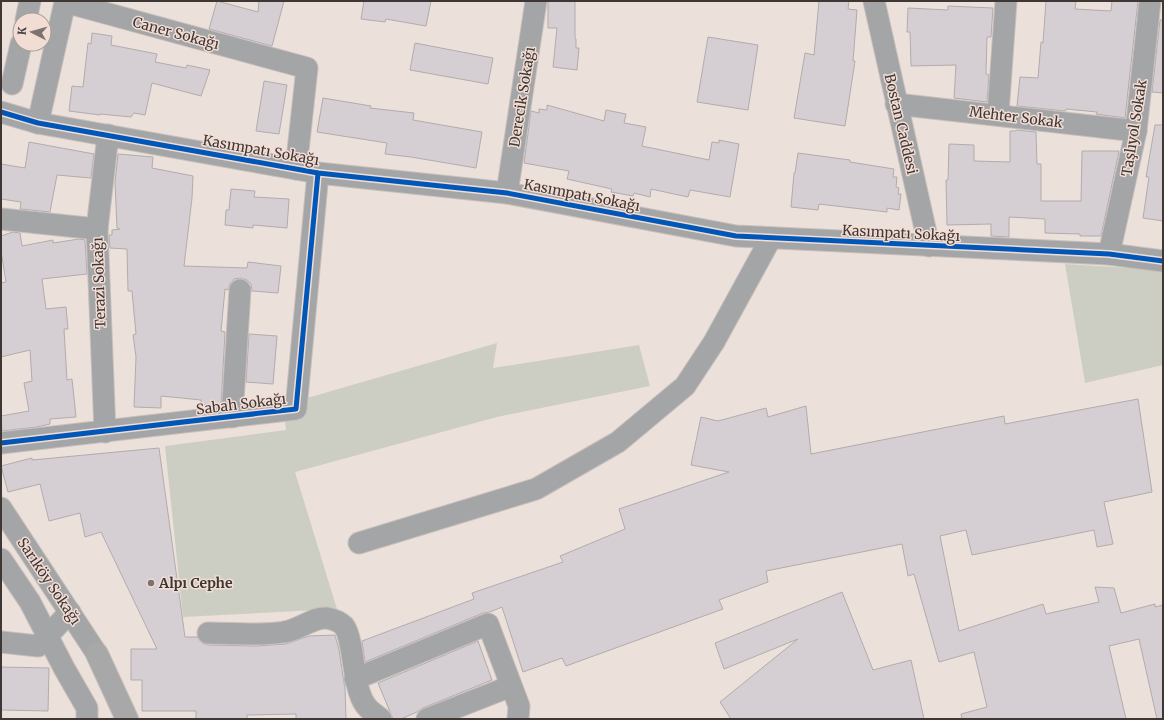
<svg xmlns="http://www.w3.org/2000/svg" width="1164" height="720" font-family="Merriweather,serif">
  <style>
    .green { fill: #cccec3 }
    .building { fill: #d5ced3; stroke: #b2acad }
    .lines { fill: none; stroke-linecap: round; stroke-linejoin: round }
    .minor-casing { stroke: #c8bfbb; stroke-width: 23 }
    .major-casing { stroke: #c8bfbb; stroke-width: 24 }
    .minor { stroke: #a3a5a7; stroke-width: 21 }
    .major { stroke: #a8a8a8; stroke-width: 22 }
    .cycleway-casing { stroke: #f2ddd5; stroke-width: 8 }
    .cycleway { stroke: #0057b8; stroke-width: 5 }
    .poi-dot { fill: #7c726e; stroke: #f2ddd5; stroke-width: 1.5 }
    .labels { text-anchor: middle; dominant-baseline: central; stroke-width: 3; stroke-linejoin: round; paint-order: stroke }
    .street-label { font-size: 14px; fill: #3f3734; stroke: #f2ddd5 }
    .poi-label { font-size: 14px; font-weight: bold; fill: #3f3734; stroke: #f2ddd5; text-anchor: start }
  </style>
  <rect width="100%" height="100%" fill="#ece0db"/>
  <g class="green">
    <path d="M1065,264L1163,270V365L1085,383Z"/>
    <path d="M497,343L493,368L639,345L650,386L497,417L295,472L337,609L183,617L165,446L286,430L283,405Z"/>
  </g>
  <g class="building">
    <path d="M217,1L258,12L259,1H284L272,46L209,29Z"/>
    <path d="M364,1H431L426,26L386,19L385,22L361,19Z"/>
    <path d="M548,1H575V38L576,39V48H579L577,70L553,67L557,28H548Z"/>
    <path d="M819,1H849L848,9L857,10L853,61H855L845,126L794,118L805,53L814,55Z"/>
    <path d="M1046,1H1076L1075,9L1111,11L1112,1H1138L1125,118L1096,114L1097,112L1066,109L1065,111L1017,106L1020,77L1038,78L1041,42L1043,43Z"/>
    <path d="M948,6L993,8L991,37H987L986,74L989,75L987,102L954,98L956,65L911,66L910,32H907L908,8L948,10Z"/>
    <path d="M1160,20H1163V93L1152,92Z"/>
    <path d="M92,33L112,36L111,45L157,54L155,62L186,68L187,65L210,70L201,96L152,83L145,115L134,113L131,117L100,114V115L69,111L72,86L83,87L88,43L91,44Z"/>
    <path d="M708,37L758,45L748,110L697,102Z"/>
    <path d="M415,43L493,58L488,84L410,70Z"/>
    <path d="M264,81L287,85L279,134L256,131Z"/>
    <path d="M323,98L371,106L370,108L414,113L413,120L482,132L476,168L411,157L385,154L387,143L317,132Z"/>
    <path d="M547,105L604,121L606,110L626,114L624,123L646,127L642,146L709,160L712,142L719,143V140L739,144L730,197L690,190L688,197L651,189L650,197L634,193L633,196L611,192L612,189L567,179L569,171L524,163L531,111L539,113V109L547,110Z"/>
    <path d="M1155,125H1163V221L1143,218L1149,177H1146Z"/>
    <path d="M1016,130L1036,132L1037,164H1041V201H1081L1082,151H1119L1101,236H1080V234L1045,233V219L1009,217V237L991,236V224L947,225L946,180H948L949,144L974,145V161L1010,162V131H1015Z"/>
    <path d="M29,142L94,154L91,178L57,175L50,212L20,209L21,202L1,199V164L25,168Z"/>
    <path d="M798,153L850,160V162L894,169L893,177H897L896,187L899,188L898,194H901L899,210L887,208V212L819,204L818,210L791,207L794,173H795Z"/>
    <path d="M118,154L153,157L152,168L193,176L192,198L184,266L247,268L248,262L281,266L278,293L252,291L251,284L247,280L241,278L234,279L230,284L228,290L225,289L221,331L225,332L221,406L201,404V400L161,396V408L134,407L136,357L133,335L136,334L132,291H128L127,249L110,248L109,235H112V230L120,229L117,228L115,182Z"/>
    <path d="M231,189L255,191L254,197L289,199L287,228L253,225V228L225,225L226,210H229Z"/>
    <path d="M13,232L20,233L22,246L53,240V243L79,239L85,240L87,274L42,279L46,309L66,307L68,329H64L67,380L72,379L76,417L50,419V424L37,427L2,431L1,416L29,411L24,383L32,381L30,350L1,357V283L6,282L1,251V236Z"/>
    <path d="M249,334L277,336L273,384L246,382Z"/>
    <path d="M1138,399L1152,492L1104,502L1113,544L1097,547L1094,530L972,555L966,530L940,536L959,631L1043,604L1046,614L1099,602L1095,587L1114,588L1121,613L1155,604V607L1163,605V719H1157L1139,639L1109,646L1126,719H962L961,714L987,707L974,652L939,662L914,574L908,576L902,544L766,571L768,582L719,600L723,609L566,666L562,658L523,672L502,607L490,612L483,613L365,662L362,641L474,599L472,593L563,562L560,556L625,529L619,509L729,472L691,465L701,417L718,421L766,408L768,417L806,406L811,454L1004,416L1005,424Z"/>
    <path d="M159,448L185,637H197L202,643L208,645L256,646L286,644L309,636L335,635L339,650L344,683L345,687L346,719H296V714L247,715V719H196V711H142V680H131V649H157L101,532L85,537L80,513L49,521L40,484L8,492L1,466L32,458V460Z"/>
    <path d="M842,592L873,670L911,660L924,719H731L720,702L798,639L724,669L715,643Z"/>
    <path d="M478,641L492,680L423,708L417,712L401,719H393L378,683Z"/>
    <path d="M1,667L49,668L48,711L1,710Z"/>
  </g>
  <g class="lines">
    <defs>
      <g id="minor">
        <path d="M874,1L929,246"/>
        <path d="M26,20L30,1"/>
        <path d="M12,84L21,44"/>
        <path d="M896,104L1136,131"/>
        <path d="M1,112L38,123L296,169L318,173L507,193L736,236L1109,254L1163,261"/>
        <path d="M998,114L1006,1"/>
        <path d="M38,123L65,2L307,68L296,169"/>
        <path d="M507,193L536,1"/>
        <path d="M1,219L97,229"/>
        <path d="M1109,254L1136,131L1150,1"/>
        <path d="M232,417L240,290"/>
        <path d="M105,432L97,229L108,135"/>
        <path d="M1,443L296,409L318,173"/>
        <path d="M1,508L97,654"/>
        <path d="M359,543L536,489L618,442L685,386L714,342L771,238"/>
        <path d="M1,559L30,602L64,668L87,708V719"/>
        <path d="M208,633C232,633 261,636 284,632C300,630 312,617 327,618C332,619 340,622 344,626C353,638 353,677 360,694C364,707 371,711 381,719"/>
        <path d="M1,642L38,646L70,612"/>
        <path d="M355,679L488,624L519,706L518,719"/>
        <path d="M427,719L511,686"/>
      </g>
      <path id="major" d="M97,654L127,719"/>
    </defs>
    <use href="#minor" class="minor-casing"/>
    <use href="#major" class="major-casing"/>
    <use href="#minor" class="minor"/>
    <use href="#major" class="major"/>
    <defs>
      <g id="cycleway">
        <path d="M1,112L38,123L296,169L318,173L507,193L736,236L1109,254L1163,261"/>
        <path d="M1,443L296,409L318,173"/>
      </g>
    </defs>
    <use href="#cycleway" class="cycleway-casing"/>
    <use href="#cycleway" class="cycleway"/>
  </g>
  <circle class="poi-dot" cx="151" cy="583" r="4"/>
  <g class="labels">
    <g class="street-label">
      <text transform="translate(176 33) rotate(15)">Caner Sokağı</text>
      <text transform="translate(522 97) rotate(-81)">Derecik Sokağı</text>
      <text transform="translate(1016 117) rotate(7)">Mehter Sokak</text>
      <text transform="translate(901 124) rotate(77)">Bostan Caddesi</text>
      <text transform="translate(1134 128) rotate(-81)">Taşlıyol Sokak</text>
      <text transform="translate(261 150) rotate(10)">Kasımpatı Sokağı</text>
      <text transform="translate(582 195) rotate(11)">Kasımpatı Sokağı</text>
      <text transform="translate(901 233) rotate(3)">Kasımpatı Sokağı</text>
      <text transform="translate(99 283) rotate(-92)">Terazi Sokağı</text>
      <text transform="translate(241 404) rotate(-7)">Sabah Sokağı</text>
      <text transform="translate(49 581) rotate(56)">Sarıköy Sokağı</text>
    </g>
    <g class="poi-label">
      <text x="159" y="583">Alpı Cephe</text>
    </g>
  </g>
  <rect width="1164" height="720" fill="none" stroke="#3f3734" stroke-width="4"/>
  <g transform="translate(32 32) rotate(276)"><circle r="19" fill="#f2ddd5" stroke="#aa9b95"/>
  <path d="M0-3L7 15L0 10L-7 15Z" fill="#7c726e"/>
  <text y="-6" font-size="11" font-weight="bold" text-anchor="middle" fill="#3f3734">K</text>
  </g>
</svg>
